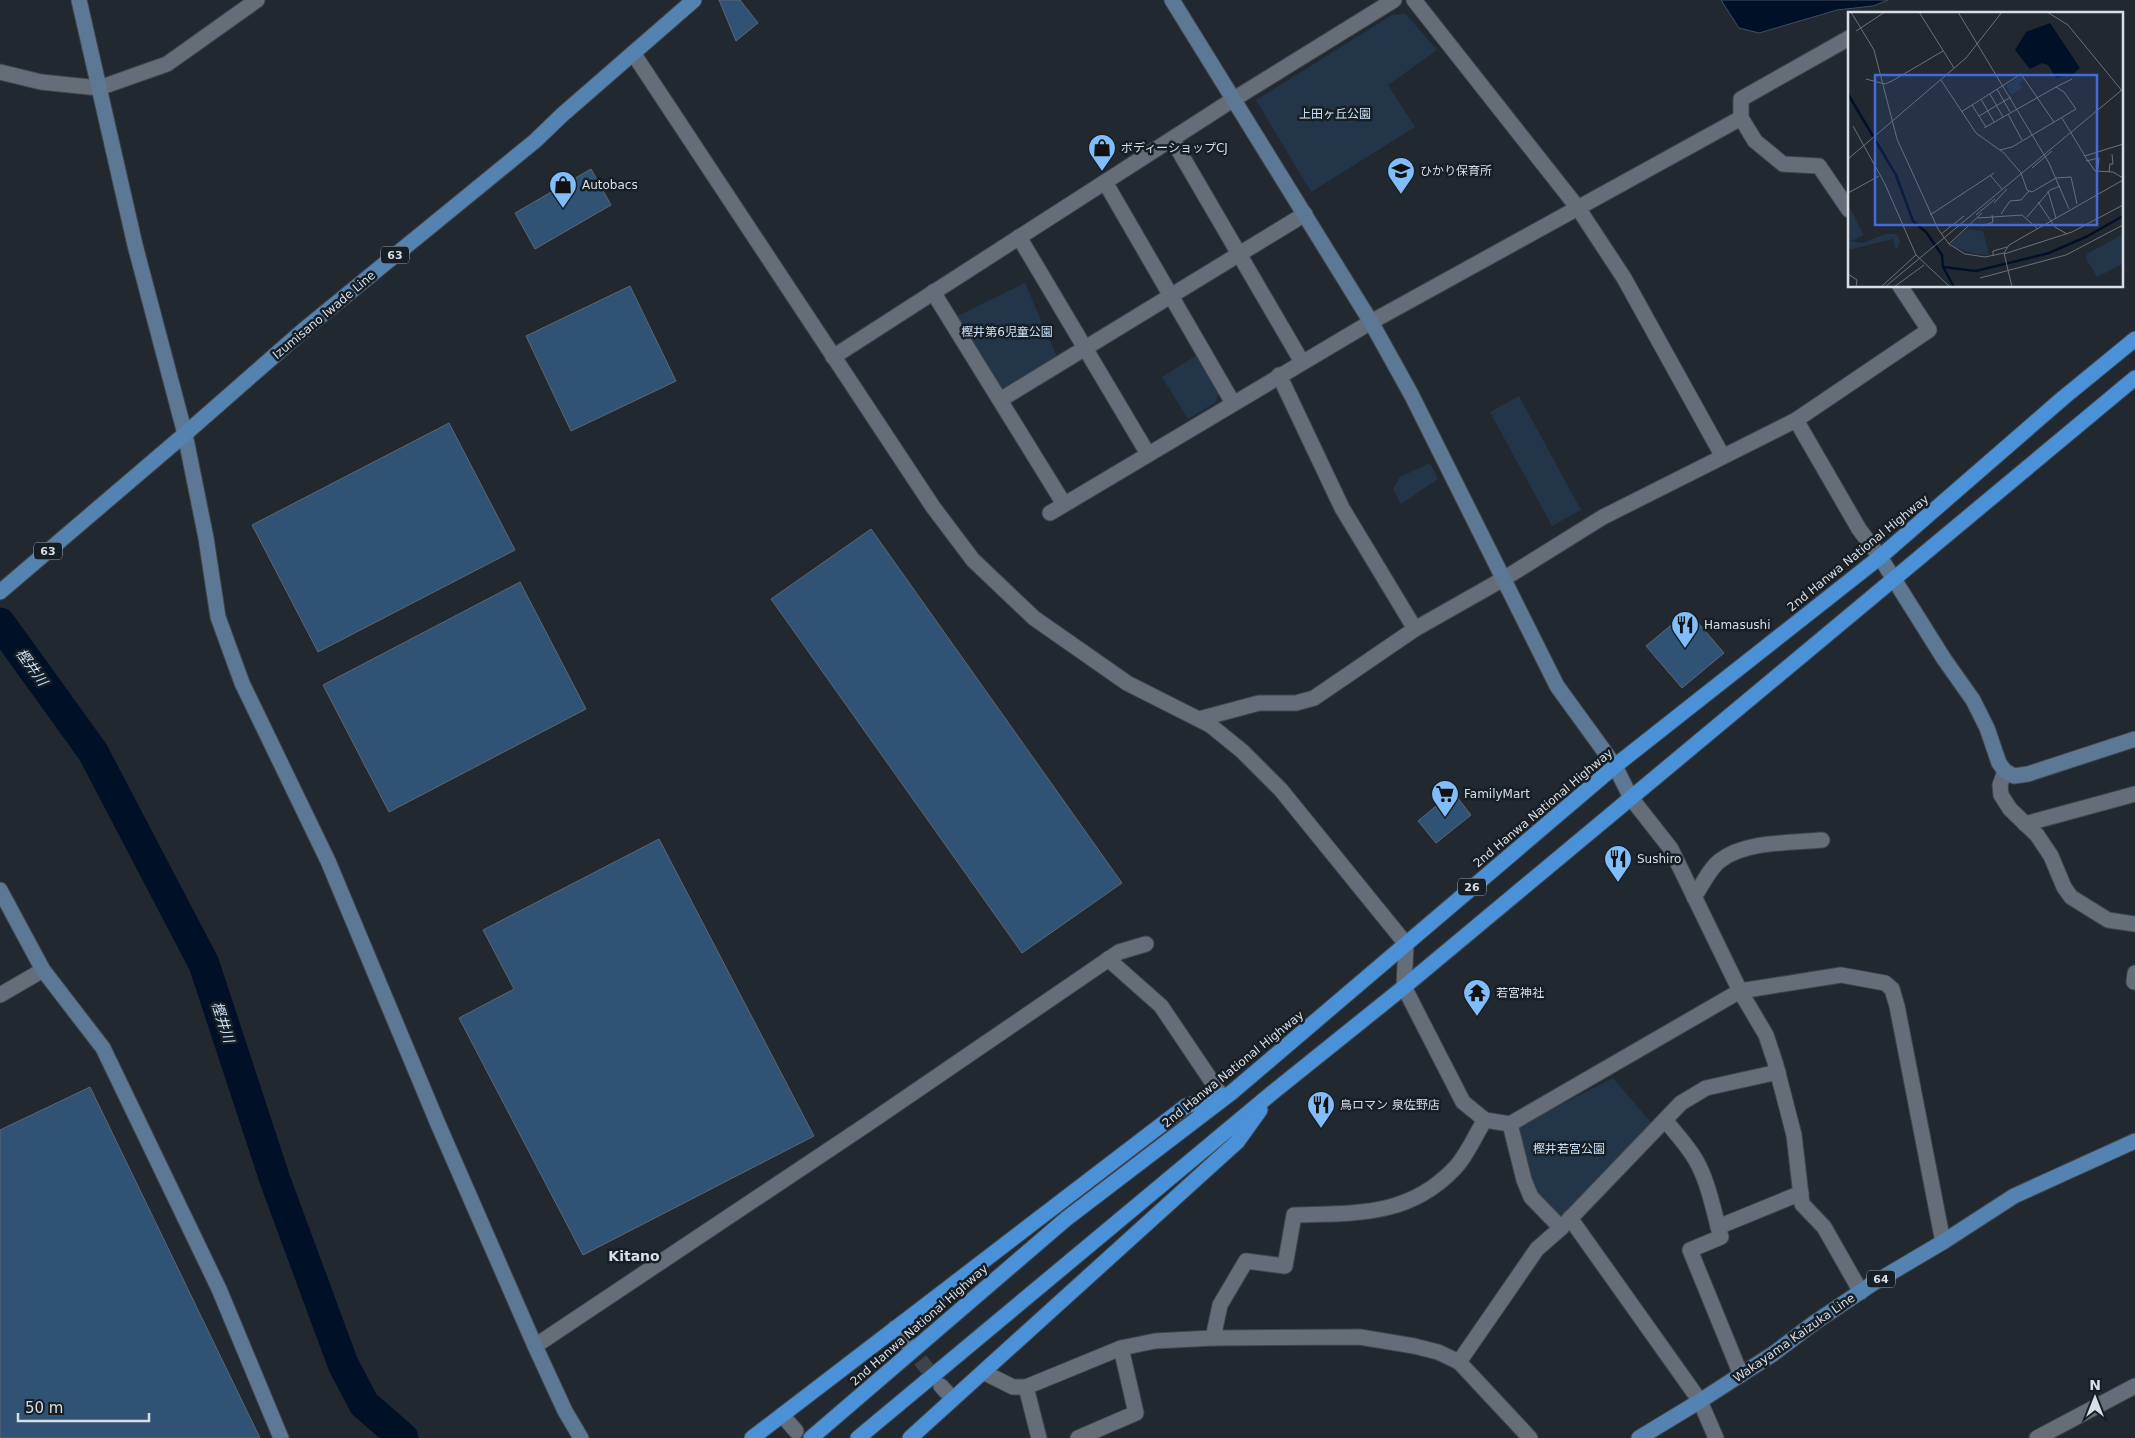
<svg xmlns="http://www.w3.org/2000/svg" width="2135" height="1438" font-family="'DejaVu Sans','Noto Sans JP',sans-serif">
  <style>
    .green { fill: #223549 }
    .water { fill: #001027; stroke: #414e5f }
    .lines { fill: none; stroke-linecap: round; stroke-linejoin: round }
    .river { stroke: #001027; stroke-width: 31 }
    .building { fill: #305275; stroke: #5e6770 }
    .street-tunnel { stroke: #3d434b; stroke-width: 15; stroke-dasharray: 15 8; stroke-linecap: butt }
    .street-casing { stroke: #40464d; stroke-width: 17 }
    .secondary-casing { stroke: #40464d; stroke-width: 17 }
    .primary-casing { stroke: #40464d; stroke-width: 17 }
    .highway-casing { stroke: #40464d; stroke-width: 17 }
    .street { stroke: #656e78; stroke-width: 15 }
    .secondary { stroke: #5d7894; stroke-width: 15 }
    .primary { stroke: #5583b1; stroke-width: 15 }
    .highway { stroke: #4a91d7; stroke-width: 15 }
    .labels { text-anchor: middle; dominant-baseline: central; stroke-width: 5; stroke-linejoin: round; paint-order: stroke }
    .shield { fill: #171f26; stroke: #9fa5aa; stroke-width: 1 }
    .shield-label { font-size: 11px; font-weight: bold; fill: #d9dee3 }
    .park-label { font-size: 12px; fill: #cae0f7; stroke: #171f26 }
    .poi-label { font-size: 12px; fill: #d9dee3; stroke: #171f26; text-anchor: start }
    .street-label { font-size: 12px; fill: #d9dee3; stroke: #171f26 }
    .water-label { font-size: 14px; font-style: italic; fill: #cbe1f9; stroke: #171f26 }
    .neighbourhood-label { font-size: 14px; font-weight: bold; fill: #d9dee3; stroke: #171f26 }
    .inset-river { fill: none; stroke: #001027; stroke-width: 2.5 }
    .inset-road { fill: none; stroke: #6b7178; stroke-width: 1 }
    .view { fill: #436bda; fill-opacity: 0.15; stroke: #436bda; stroke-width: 2.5 }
    .inset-edge { fill: none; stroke: #d9dee3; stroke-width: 2.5 }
  </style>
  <rect width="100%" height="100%" fill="#212830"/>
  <g class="green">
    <path d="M1406,14L1437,50L1388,85L1415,127L1311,192L1256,100L1392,15Z"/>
    <path d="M1025,283L1057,357L1002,393L955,317Z"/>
    <path d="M1197,355L1219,391L1216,402L1188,419L1162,377Z"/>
    <path d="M1519,396L1581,510L1552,526L1490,412Z"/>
    <path d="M1430,463L1438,479L1401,504L1393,489L1400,477Z"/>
    <path d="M1613,1078L1653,1125L1561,1218L1533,1192L1519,1126Z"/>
  </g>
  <path class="water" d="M1721,0H1888L1873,6L1837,10L1759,33L1739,28Z"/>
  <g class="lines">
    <path class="river" d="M0,623L93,752L204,964L275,1180L343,1364L364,1404L403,1438"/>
  </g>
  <g class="building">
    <path d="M719,0H740L758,23L736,41Z"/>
    <path d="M591,169L611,205L535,249L515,213Z"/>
    <path d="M630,286L676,381L571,431L526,336Z"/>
    <path d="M449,423L515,550L318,652L252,525Z"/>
    <path d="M871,529L1122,883L1022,953L771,599Z"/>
    <path d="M520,582L586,709L389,812L323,685Z"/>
    <path d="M1688,611L1724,653L1682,688L1646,646Z"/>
    <path d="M1453,792L1471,815L1436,843L1418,821Z"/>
    <path d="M659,839L814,1136L583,1255L459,1018L514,989L483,930Z"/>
    <path d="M90,1087L260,1438H0V1130Z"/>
  </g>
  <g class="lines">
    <path class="street-tunnel" d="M906,1342L940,1385"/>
    <defs>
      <g id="street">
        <path d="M1414,0L1578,208L1624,278L1722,455"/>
        <path d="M1849,38L1741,99V118L1755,141L1783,164L1819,166L1849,210"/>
        <path d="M633,53L933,507L973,560L1034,618L1127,683L1210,725L1242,751L1281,790L1406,944L1404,987L1463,1102L1485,1120L1510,1124L1740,991L1841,975L1885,983L1892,989L1897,1006L1943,1242"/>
        <path d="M0,72L41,82L99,88L167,64L257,0"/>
        <path d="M1172,139L1302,362"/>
        <path d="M1105,182L1233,403"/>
        <path d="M1019,237L1148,454"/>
        <path d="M933,292L1064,504"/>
        <path d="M833,357L1234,99L1394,0"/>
        <path d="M1279,375L1342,508L1415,629"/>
        <path d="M1000,400L1305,214"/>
        <path d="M1796,420L1859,529L1880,557"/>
        <path d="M1050,513L1371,322L1741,118"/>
        <path d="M1199,719L1259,703H1296L1314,698L1415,629L1505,578L1603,517L1796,420L1929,330L1900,286"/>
        <path d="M2005,771L2000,785L2001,795L2010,809L2037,835L2051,856L2064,887L2071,897L2108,920L2135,924"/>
        <path d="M1631,798L1671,849L1740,991L1766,1035L1775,1062L1794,1135L1802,1204L1824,1227L1861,1292"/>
        <path d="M2025,824L2135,794"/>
        <path d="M1694,897C1701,887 1711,866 1721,860C1746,841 1792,843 1822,840"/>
        <path d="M1108,959L1161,1006L1221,1095"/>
        <path d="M2134,982L2135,973"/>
        <path d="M0,995L43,970"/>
        <path d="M1665,1120C1674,1131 1684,1142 1692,1154C1708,1177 1713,1210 1721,1237L1690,1250L1741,1375"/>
        <path d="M1510,1124L1524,1180L1531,1197L1561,1228"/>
        <path d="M1570,1218L1700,1401L1716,1438"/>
        <path d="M1718,1227L1801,1193"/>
        <path d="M895,1328L906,1342"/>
        <path d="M1213,1338L1220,1305L1246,1261L1285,1266L1294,1215C1355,1213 1408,1217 1454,1169C1467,1156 1475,1135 1485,1120"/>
        <path d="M535,1346L866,1125L1119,952L1146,944"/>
        <path d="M1459,1362L1537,1249L1561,1228L1681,1103L1706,1088L1778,1072"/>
        <path d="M983,1372L1013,1387H1026L1121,1348L1155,1341L1213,1338L1360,1337L1414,1346L1438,1352L1459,1362L1530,1438"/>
        <path d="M941,1386L953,1399"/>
        <path d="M1026,1387L1039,1438"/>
        <path d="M782,1415L796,1431"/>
        <path d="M1078,1438L1136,1413L1121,1348"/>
        <path d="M2037,1438L2135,1386"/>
      </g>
      <g id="secondary">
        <path d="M79,0L135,245L185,434L206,538L218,617L242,683L328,861L438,1124L535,1346L565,1411L581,1438"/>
        <path d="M1172,0L1371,322L1411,394L1557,686L1615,766L1631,798"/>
        <path d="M1880,557L1944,659L1973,700L1987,728L1999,763L2005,771L2014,776L2028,774L2135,739"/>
        <path d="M0,890L43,970L103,1048L219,1289L281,1438"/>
      </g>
      <g id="primary">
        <path d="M0,592L185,434L306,328L535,141L562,115L694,0"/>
        <path d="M1639,1438L1700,1401L1773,1354L1814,1323L1872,1284L1943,1242L2014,1196L2135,1141"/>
      </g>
      <g id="highway">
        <path d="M752,1438L1186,1106L1221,1095"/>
        <path d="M811,1438L1066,1219L1231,1093L1615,766L1880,557L2063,398L2135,339"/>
        <path d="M858,1438L1272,1093L1404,987L2135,378"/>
        <path d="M910,1438L1237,1142L1260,1110"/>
      </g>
    </defs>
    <use href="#street" class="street-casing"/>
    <use href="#secondary" class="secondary-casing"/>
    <use href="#primary" class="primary-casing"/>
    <use href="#highway" class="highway-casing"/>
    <use href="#street" class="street"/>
    <use href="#secondary" class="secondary"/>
    <use href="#primary" class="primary"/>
    <use href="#highway" class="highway"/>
  </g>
  <defs>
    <symbol id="shop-pin" viewBox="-11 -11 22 30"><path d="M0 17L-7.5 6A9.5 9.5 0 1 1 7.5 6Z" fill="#81bdfa" stroke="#171f26"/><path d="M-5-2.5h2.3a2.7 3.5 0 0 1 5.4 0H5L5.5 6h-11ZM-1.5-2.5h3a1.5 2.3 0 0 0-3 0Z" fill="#111"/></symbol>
    <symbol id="school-pin" viewBox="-11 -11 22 30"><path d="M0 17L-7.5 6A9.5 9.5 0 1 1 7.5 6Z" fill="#81bdfa" stroke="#171f26"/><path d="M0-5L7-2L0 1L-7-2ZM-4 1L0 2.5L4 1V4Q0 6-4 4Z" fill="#111"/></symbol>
    <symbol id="restaurant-pin" viewBox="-11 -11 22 30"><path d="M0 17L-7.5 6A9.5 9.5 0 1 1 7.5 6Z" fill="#81bdfa" stroke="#171f26"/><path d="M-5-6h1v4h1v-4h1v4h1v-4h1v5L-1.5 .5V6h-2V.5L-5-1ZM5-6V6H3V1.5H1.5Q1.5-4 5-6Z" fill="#111"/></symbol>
    <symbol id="supermarket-pin" viewBox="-11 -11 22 30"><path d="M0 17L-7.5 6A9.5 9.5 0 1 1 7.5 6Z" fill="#81bdfa" stroke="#171f26"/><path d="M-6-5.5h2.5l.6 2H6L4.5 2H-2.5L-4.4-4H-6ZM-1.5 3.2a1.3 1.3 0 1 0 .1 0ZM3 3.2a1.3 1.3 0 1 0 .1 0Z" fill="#111"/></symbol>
    <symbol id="temple-pin" viewBox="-11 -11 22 30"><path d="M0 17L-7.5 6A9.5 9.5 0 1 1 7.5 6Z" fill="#81bdfa" stroke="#171f26"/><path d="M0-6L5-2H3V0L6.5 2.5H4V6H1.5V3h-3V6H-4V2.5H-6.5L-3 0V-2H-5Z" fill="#111"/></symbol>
  </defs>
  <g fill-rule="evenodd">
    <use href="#shop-pin" x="1086" y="132" width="32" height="43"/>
    <use href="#school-pin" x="1385" y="155" width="32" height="43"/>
    <use href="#shop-pin" x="547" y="169" width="32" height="43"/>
    <use href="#restaurant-pin" x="1669" y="609" width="32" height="43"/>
    <use href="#supermarket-pin" x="1429" y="778" width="32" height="43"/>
    <use href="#restaurant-pin" x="1602" y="843" width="32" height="43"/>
    <use href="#temple-pin" x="1461" y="977" width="32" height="43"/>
    <use href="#restaurant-pin" x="1305" y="1089" width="32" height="43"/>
  </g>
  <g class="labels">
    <g class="shield">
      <rect x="381" y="246.5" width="28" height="17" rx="4"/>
      <rect x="34" y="542.5" width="28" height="17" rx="4"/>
      <rect x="1458" y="878.5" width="28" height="17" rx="4"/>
      <rect x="1867" y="1270.5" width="28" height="17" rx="4"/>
    </g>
    <g class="shield-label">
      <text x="395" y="255">63</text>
      <text x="48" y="551">63</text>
      <text x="1472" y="887">26</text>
      <text x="1881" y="1279">64</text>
    </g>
    <g class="park-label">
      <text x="1335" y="114">上田ヶ丘公園</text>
      <text x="1007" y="332">樫井第6児童公園</text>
      <text x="1569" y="1149">樫井若宮公園</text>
    </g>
    <g class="poi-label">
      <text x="1121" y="148">ボディーショップCJ</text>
      <text x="1420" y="171">ひかり保育所</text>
      <text x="582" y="185">Autobacs</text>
      <text x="1704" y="625">Hamasushi</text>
      <text x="1464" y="794">FamilyMart</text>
      <text x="1637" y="859">Sushiro</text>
      <text x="1496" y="993">若宮神社</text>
      <text x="1340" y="1105">鳥ロマン 泉佐野店</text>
    </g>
    <g class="street-label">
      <text transform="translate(324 315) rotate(-40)">Izumisano Iwade Line</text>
      <text transform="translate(1858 553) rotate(-39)">2nd Hanwa National Highway</text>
      <text transform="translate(1543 808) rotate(-40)">2nd Hanwa National Highway</text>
      <text transform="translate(1233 1069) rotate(-39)">2nd Hanwa National Highway</text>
      <text transform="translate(919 1325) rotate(-41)">2nd Hanwa National Highway</text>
      <text transform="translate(1794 1338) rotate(-35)">Wakayama Kaizuka Line</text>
    </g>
    <g class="water-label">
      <text transform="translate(32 667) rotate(54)">樫井川</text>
      <text transform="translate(223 1022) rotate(72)">樫井川</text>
    </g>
    <g class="neighbourhood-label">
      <text x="634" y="1256">Kitano</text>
    </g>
  </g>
  <g transform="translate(1848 12)">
    <rect width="275" height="275" fill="#212830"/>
    <path d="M172,64L176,68L171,71L174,76L163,83L158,73ZM0,192L16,223L3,229L0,228ZM118,217L135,219L141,243L126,242L106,235L103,231ZM37,222H48L52,228L50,236L47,237L45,227L0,238V229L15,231ZM275,222V252L249,265L238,247L239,242Z" fill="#223549"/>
    <path d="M202,11L232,56L225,62L208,66L200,53L194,51L182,57L167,38L178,20Z" fill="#001027"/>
    <path class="inset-river" d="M0,82L48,163L65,209L78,220L94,243L95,255L106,275M95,255L128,259L201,241L238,225L275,204"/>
    <path class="inset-road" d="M3,0L26,38L49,127L90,217L101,232L117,242L137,245L156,241M71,0L106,56M110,0L201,151L221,197M199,0L220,13L275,80M8,19L37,0M18,67L37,72L44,69L95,39M93,68L128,121L156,141L173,161L179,178L184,180L208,166L223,165L229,192M149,77L162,100M142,82L155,105M133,87L146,110M124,93L138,115M113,100L173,62L206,110M160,102L174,128M131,104L163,85M214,106L237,144L275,132M5,114L37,172L68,243L102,275M136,116L208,75M152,138L164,135L228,97L216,80L208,75L224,67M236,143L247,159L265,160L275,166M0,147L118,46L154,0M238,149L251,146L249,165M184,156L204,139M261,160L262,152H265L264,142M142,163L154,177M200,179L208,206M0,181L31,164M190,190L207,215L219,222M146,191L159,177M153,202L162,189L173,188L181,179M82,203L146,161M128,203L147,187M179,205L202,178L212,174M130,206L174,203L190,217M135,214L145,210L144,203M93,222L116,204M101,232L134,201M156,242L224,220L275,193M145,244V239L159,235M0,262L9,268L8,275M132,266L218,243L275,213M33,275L68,243M37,275L275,77M46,275L76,253M164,275L156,241L161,233L275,168"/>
    <path class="view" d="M27,63H249V213H27Z"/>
    <rect width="275" height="275" class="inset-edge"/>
  </g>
  <g transform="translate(2095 1398)" stroke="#171f26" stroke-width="4" paint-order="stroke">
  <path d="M0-4L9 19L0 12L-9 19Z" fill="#d9dee3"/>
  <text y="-8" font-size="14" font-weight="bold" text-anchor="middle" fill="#d9dee3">N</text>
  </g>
  <path d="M18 1413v8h131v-8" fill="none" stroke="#d9dee3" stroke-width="2.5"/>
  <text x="25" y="1413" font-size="15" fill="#d9dee3" stroke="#171f26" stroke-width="4" paint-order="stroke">50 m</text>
</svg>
